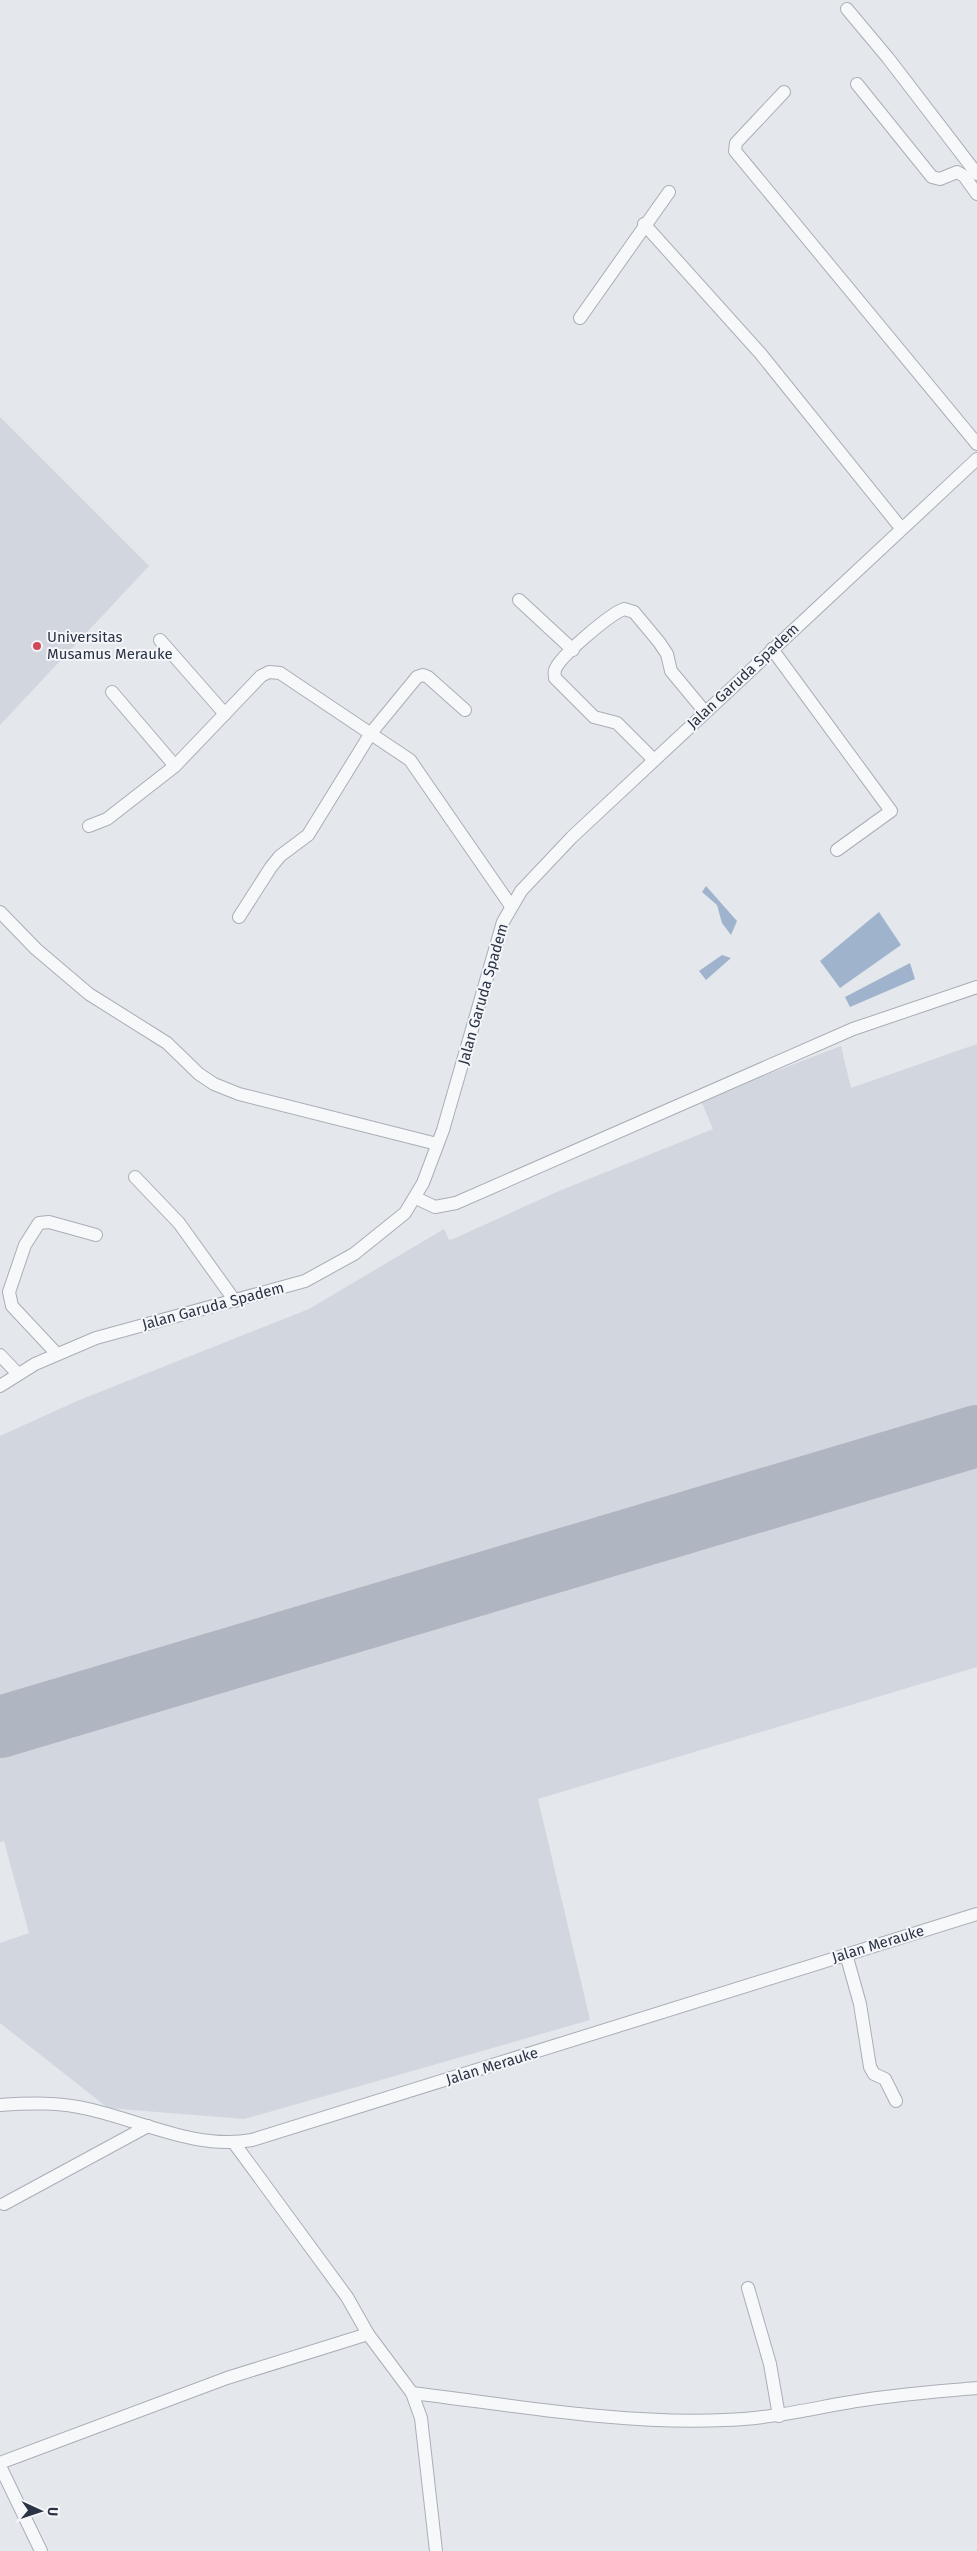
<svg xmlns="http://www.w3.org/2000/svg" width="977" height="2551" font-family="'Fira Sans',sans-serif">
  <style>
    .built { fill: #d2d6de }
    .water { fill: #9fb4cc }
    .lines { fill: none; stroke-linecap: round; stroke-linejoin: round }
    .runway { stroke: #b0b6c1; stroke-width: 62 }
    .minor-casing { stroke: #a9aeb7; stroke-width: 14 }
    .minor { stroke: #f7f8fa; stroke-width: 12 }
    .poi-dot { fill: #d1495b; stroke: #f4f6f9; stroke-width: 2 }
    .labels { text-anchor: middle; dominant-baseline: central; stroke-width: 4; stroke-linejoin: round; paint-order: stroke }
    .poi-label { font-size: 15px; fill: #2b3445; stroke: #f4f6f9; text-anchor: start }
    .street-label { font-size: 15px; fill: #2b3445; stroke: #f4f6f9 }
  </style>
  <rect width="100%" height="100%" fill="#e4e7ec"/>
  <g class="built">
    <path d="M0,417L149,566L0,725Z"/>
    <path d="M977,1044V1667L538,1799L590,2020L244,2119L108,2108L0,2023V1943L29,1933L4,1841L0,1842V1436L77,1401L309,1309L444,1229L449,1240L453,1239L559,1191L713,1129L702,1103L766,1075L841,1046L851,1088Z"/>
  </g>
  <g class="water">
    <path d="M706,886L737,921L731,935L722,923L717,905L702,892Z"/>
    <path d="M879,912L901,945L840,988L820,961Z"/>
    <path d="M722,955L731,958L706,980L699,971Z"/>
    <path d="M910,963L915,979L850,1007L845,997Z"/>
  </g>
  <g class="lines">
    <path class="runway" d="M0,1727L977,1436"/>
    <defs>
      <g id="minor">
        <path d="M847,9L888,58L977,174"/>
        <path d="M857,84L932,177L940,179L957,172L964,176L977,194"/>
        <path d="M784,92L736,143L735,151L977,444"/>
        <path d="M644,224L760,353L901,528"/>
        <path d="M580,318L669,192"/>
        <path d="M519,600L573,650"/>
        <path d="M160,640L225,714"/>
        <path d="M772,649L891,811L837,850"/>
        <path d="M112,692L175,766"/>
        <path d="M654,760L617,723L594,717L555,678C555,676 554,672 555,670C559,657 610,614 624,609L634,612L659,642L667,654L671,671L705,712"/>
        <path d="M89,826L107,819L175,766L261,676L269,672L280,673L410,760L511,906"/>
        <path d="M0,912L36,949L89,994L167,1043L199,1074L214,1084L239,1094L437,1144"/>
        <path d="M239,917L271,867L280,856L308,835L371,733L417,677L423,675L428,677L465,710"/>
        <path d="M135,1177L179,1223L235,1301"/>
        <path d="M416,1198L435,1207L456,1203L853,1029L977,987"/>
        <path d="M57,1354L12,1306L9,1292L25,1245L39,1223L49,1222L96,1235"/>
        <path d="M0,1355L18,1374"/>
        <path d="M0,1386L35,1364L96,1338L305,1281L354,1254L405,1213L423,1183L443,1130L503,922L521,891L572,837L977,459"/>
        <path d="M846,1954L860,2004L870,2067L874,2074L885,2079L896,2101"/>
        <path d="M0,2105C30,2103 59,2102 88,2109C142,2121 196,2150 252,2140L977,1914"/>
        <path d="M234,2143L347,2297L368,2334L412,2393L421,2418L436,2551"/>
        <path d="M4,2204L148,2126"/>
        <path d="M748,2288L770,2364L779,2416"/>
        <path d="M412,2393C512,2405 625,2425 725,2420C766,2419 805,2410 845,2403C888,2395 933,2392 977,2388"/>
        <path d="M0,2463L227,2378L368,2334"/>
        <path d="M0,2466L41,2551"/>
      </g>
    </defs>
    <use href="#minor" class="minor-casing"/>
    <use href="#minor" class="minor"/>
  </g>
  <circle class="poi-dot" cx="37" cy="646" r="5"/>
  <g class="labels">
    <g class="poi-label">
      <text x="47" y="637">Universitas<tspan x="47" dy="17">Musamus Merauke</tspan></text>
    </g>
    <g class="street-label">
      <text transform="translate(743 676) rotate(-43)">Jalan Garuda Spadem</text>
      <text transform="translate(483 994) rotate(-74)">Jalan Garuda Spadem</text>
      <text transform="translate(213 1306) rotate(-15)">Jalan Garuda Spadem</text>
      <text transform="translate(878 1944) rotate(-17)">Jalan Merauke</text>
      <text transform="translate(492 2066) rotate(-17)">Jalan Merauke</text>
    </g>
  </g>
  <g transform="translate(40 2511) rotate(93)" stroke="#f4f6f9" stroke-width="4" paint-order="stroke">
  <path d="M0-4L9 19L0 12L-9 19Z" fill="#2b3445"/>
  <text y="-8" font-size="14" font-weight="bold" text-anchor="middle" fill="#2b3445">U</text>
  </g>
</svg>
